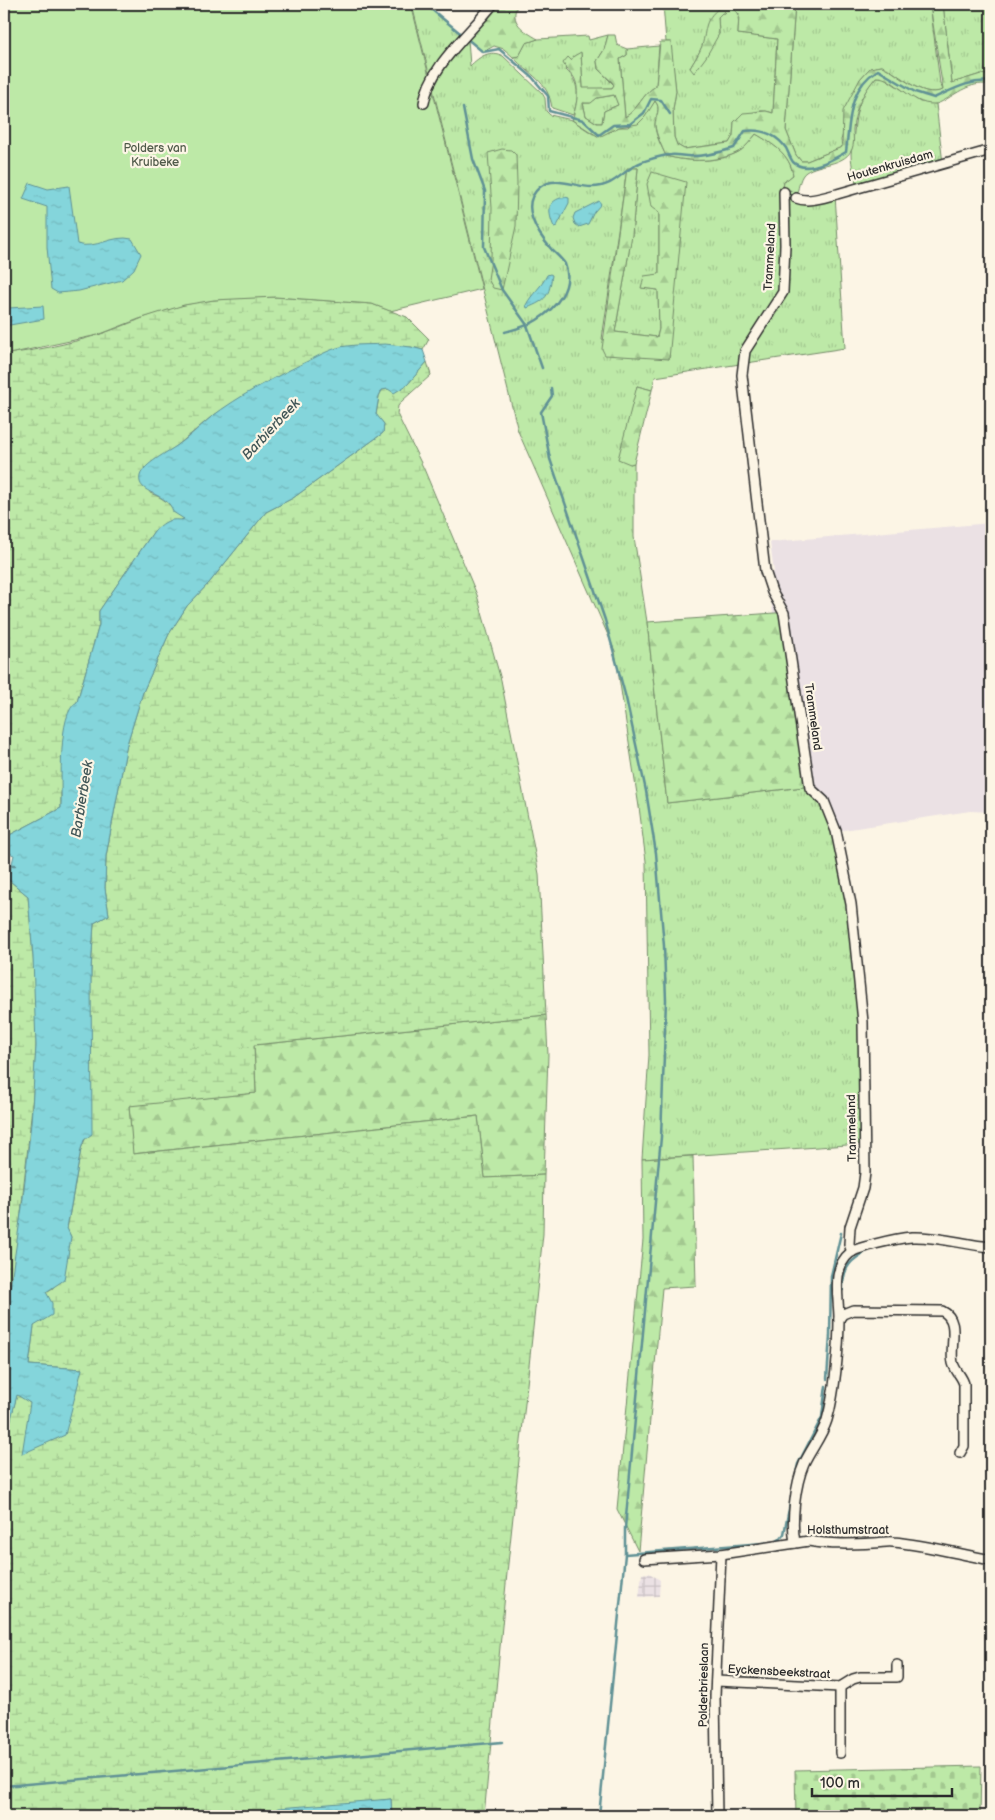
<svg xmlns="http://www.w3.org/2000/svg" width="995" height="1820" font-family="'Balsamiq Sans',sans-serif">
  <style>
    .built { fill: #ebe1e4 }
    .industrial { fill: url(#industrial-grid) }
    .grass { fill: url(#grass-tufts); stroke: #748a69; fill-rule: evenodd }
    .forest { fill: url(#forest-firs); stroke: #748a69; fill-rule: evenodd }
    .wetland { fill: url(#wetland-marsh); stroke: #748a69 }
    .cemetery { fill: url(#cemetery-stones); stroke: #748a69 }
    .park { fill: #bde9a7; stroke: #748a69 }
    .water { fill: url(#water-ripples); stroke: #609195 }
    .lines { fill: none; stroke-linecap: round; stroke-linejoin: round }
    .stream { stroke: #609195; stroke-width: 2.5 }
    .street-casing { stroke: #2b2b2b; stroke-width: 12 }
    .street { stroke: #fcf5e5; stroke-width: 9 }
    .labels { text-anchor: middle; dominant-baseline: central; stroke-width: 4.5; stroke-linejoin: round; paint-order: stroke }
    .park-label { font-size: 12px; fill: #505a4a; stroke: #fcf5e5 }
    .street-label { font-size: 12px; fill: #2b2b2b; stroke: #fcf5e5 }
    .water-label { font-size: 14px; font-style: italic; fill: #415657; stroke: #fcf5e5 }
  </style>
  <defs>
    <pattern id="industrial-grid" width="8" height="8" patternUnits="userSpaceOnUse" patternTransform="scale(1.25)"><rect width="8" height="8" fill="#ebe1e4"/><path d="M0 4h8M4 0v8" fill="none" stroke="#cac1c4"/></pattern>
    <pattern id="grass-tufts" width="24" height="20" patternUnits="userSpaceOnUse" patternTransform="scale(1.25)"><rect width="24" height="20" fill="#bde9a7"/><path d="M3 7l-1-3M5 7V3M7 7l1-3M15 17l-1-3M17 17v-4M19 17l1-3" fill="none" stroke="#a3c890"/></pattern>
    <pattern id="forest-firs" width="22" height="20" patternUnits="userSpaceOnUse" patternTransform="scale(1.25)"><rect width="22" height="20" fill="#bde9a7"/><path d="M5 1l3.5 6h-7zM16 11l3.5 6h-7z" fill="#a3c890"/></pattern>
    <pattern id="wetland-marsh" width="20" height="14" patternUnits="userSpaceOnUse" patternTransform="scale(1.25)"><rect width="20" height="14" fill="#bde9a7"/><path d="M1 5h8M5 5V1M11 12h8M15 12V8" fill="none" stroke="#a3c890"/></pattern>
    <pattern id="cemetery-stones" width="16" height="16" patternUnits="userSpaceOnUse" patternTransform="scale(1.25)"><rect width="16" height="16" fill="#bde9a7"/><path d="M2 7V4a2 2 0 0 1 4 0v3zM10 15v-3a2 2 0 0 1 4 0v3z" fill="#a3c890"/></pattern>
    <pattern id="water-ripples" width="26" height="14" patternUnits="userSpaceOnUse" patternTransform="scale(1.25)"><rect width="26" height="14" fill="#84d5db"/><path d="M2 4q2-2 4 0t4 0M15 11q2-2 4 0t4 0" fill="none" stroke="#72b7bc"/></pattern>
  </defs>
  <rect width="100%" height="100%" fill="#fcf5e5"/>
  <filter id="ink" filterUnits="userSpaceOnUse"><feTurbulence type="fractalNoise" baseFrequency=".02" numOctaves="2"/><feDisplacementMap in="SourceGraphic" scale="10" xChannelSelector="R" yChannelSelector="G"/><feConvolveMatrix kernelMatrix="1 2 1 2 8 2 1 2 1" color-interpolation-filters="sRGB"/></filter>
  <g filter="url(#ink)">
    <path class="built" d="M991,523V812L970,811L837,831L812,786L789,612L773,613L767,574L774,572L770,542Z"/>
    <path class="industrial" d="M649,1573L660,1580L659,1596L639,1597L642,1574Z"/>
    <g class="grass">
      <path d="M415,4H425L468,39L470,66C479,57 490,49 503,56L542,93L545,98L546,111L550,115L572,120L593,134L609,132L619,127H628L650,108L655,101C662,108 655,116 655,125C655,135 662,147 666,156C688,162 720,163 740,151C746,147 751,140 756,134C773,144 790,154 793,175L784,182L783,188L797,193L796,198L835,195L845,348L655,377L652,390L637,386L630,464L634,463V537L647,622L667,803L812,786L827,799L848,894L865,1002L866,1068L862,1144L642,1159L649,1055L646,861L639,807L615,651L518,431L413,9ZM638,168L632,235L615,332L657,337L659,329L658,290L642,288L659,274V212L669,359L602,339L627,169Z"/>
      <path d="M663,4H728L739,14L738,34L777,39L773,113C757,107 747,115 734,122L733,136L729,143L684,149L677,145L674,137L673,109L676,91L670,42H666ZM720,7L725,13H722L718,17L719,34L690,68L699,53Z"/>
      <path d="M795,4H930L940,83L943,90C921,99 901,74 882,66L870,68L860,79L841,140L842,147L807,161H801L796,155L786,130Z"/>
      <path d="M943,4H991V76L981,74L952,83Z"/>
      <path d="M608,35L604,50L597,61L598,69L614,85L612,88L583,89L581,53L566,70C580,82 579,98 573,115L552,108C548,80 530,76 513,57L519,56L526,43L538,39L588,36L589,40Z"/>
      <path d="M659,46L656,86C642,94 639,109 625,117L620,59L627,55V49Z"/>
      <path d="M876,77H883L920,102L936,104L943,164L857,189C855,177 851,165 851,154C851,150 853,146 853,142C856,113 856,101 876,77Z"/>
      <path d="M615,95L618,105L604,111L602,123H597L586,116L583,103H590L597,98Z"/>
    </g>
    <g class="forest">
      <path d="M498,4H518C508,22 524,31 538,39L526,43L519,56L513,57L504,49L494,46L483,52L468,39Z"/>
      <path d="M728,4H795L786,130L796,155L801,161H807L842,147L843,111L860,79L870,68L882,66C900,74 921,99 943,90L930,4H943L952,83L981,74L991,76V85C973,81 960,91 945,100C941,102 938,104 934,104C910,105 895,76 876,77C863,92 855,109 853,129C853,136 855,144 851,151C842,166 819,163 806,172C800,176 799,186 797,193L783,188L784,182L793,175C790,154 773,144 756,134C751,140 746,147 740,151C719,163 688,162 666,156C662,147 656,135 655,125C655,116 662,109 655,101L645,117L638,124L619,127L599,137L572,120C576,108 581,87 573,76C569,71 566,69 563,63L568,57L571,60L574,56L581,52L583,88H612L614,85L612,82L598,69L597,61L604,50L608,35H615L617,45L627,49V55L620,59L625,117C639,109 642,94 656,86L660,42H671L676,91L673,109L674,137L677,145L684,149L729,143L733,136L734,122L743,113L766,111L773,113L777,39L738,34L739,14ZM614,95L618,105L604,111L602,123H597L586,116L583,103H591L597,98Z"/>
      <path d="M720,7L726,13H722L718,17L719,34L706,57L694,73L690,68C694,61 699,54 702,46C707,28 703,21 720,7Z"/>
      <path d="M502,149L511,150L516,155L517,183L516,226L502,290L493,288L488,279L491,260L492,208L488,153Z"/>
      <path d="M627,168H638L632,235L615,332L657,337L659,329L658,290L641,288L644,276L659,274V213L651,207L647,184L652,172L686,182L669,359L605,355L602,349Z"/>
      <path d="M637,386L652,390L634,463L630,464L618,459Z"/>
      <path d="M789,612L812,786L667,803L647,622Z"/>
      <path d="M546,1015L548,1055L544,1175L485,1178L478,1116L132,1154L129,1105L256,1093L254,1045Z"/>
      <path d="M693,1156L696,1286L662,1288L638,1551L617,1509L643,1240L642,1159Z"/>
    </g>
    <g class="wetland">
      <path d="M275,297L372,304L407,317L429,339L423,350L411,347L329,352L258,387L211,417L178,445L149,465L150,493C168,499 171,508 184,519L154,531L99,611V625L77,702L61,794V808L4,838V354C35,351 68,344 97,335C127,326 154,311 184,305C214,298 245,298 275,297Z"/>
      <path d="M427,362L431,375L402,401L398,406L397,414L424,469L477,595L501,680L539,874L546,1015L254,1045L256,1093L129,1106L133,1154L478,1116L485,1178L544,1175L543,1234L507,1573L484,1816H392L391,1799L271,1813L272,1816H4V1447L17,1394L30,1403L82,1369L29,1365L34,1326L46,1292L53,1288L71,1237L67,1229L81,1149L86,1137L91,970L94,923L109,915L105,888L106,856L127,744L143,692L169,634L187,606L209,583L266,512L293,498L383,433L384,424L376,415L379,396L382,390L407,385Z"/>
      <path d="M4,876L28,896C32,945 38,999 36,1047C34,1093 29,1138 24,1183C20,1224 16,1271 4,1310Z"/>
    </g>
    <path class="cemetery" d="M981,1766L980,1816H796L795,1770Z"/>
    <path class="park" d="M4,4H411L482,289L390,311L372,304L275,297L214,300L184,305L139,319L98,335L4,355Z"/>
    <g class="water">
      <path d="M30,183L48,189L69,186L77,244C95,250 113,234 132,239L141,254L134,269L122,280L79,291L58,293L51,289L47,247V207L23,199Z"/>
      <path d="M565,197L569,198V203L557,226L554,227C548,213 546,200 565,197Z"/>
      <path d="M599,201L601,204L594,212L588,224L579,227L575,224L573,218L575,213Z"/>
      <path d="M550,274L552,275C549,296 547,300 527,308L526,305C532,293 541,288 547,275Z"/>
      <path d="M4,304L8,308L43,306L44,319L4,326Z"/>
      <path d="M385,344L411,347L423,350L427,362L407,385L394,393L388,389L382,390L379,396L376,414L384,424L383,433L293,498L266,512L209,583L187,606L169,634L143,692L127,744L106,856L105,888L109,915L94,923L91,970L92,1134L84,1140L81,1149L67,1228L71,1237L64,1280L46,1292L52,1303V1315L34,1326L29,1365L82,1369L65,1435L22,1454L30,1403L17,1395L4,1447V1310L9,1294L22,1207L31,1123L36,1046L33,957L28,896L4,876V873L10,872L14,855L4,851V838L61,808C62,786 57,712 77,702L99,625V611L154,531C159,527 165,521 172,520C177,519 179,521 184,519L173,512C169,492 136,495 140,476C143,464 168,452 178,445C189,437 199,427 210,418C240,395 275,377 308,361C320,355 334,347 347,346C359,344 373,345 385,344Z"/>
      <path d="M391,1799L392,1816H272L271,1813L278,1808Z"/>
    </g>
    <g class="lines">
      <g class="stream">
        <path d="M425,4L483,52L499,49L532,77L548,96L549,111L583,120L599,135L613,125L630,124L644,113L651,99L661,100L670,114"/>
        <path d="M463,108L473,159L485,191L484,247L502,290L527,325L542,368"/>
        <path d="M505,332C516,329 528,326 537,320C556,308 574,287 565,264C562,259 556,254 552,250C538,234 518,205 540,187C555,175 575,187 592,187C616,187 623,169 642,162C651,159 661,155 671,155C678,154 686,157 694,156C707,156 721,152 734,148L745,131C761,129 776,134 786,148C788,152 790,158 793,162C806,175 834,159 846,152C850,120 848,88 878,70L915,92L934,98C952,90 970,79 991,82"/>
        <path d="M551,388L552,396L541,412L550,459L605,620L626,698L646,791L656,853L664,946L666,1000L661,1137L625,1528V1554L599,1816"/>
        <path d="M4,865H15"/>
        <path d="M842,1290H843C842,1266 852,1259 871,1249"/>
        <path d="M827,1379L830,1335L831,1276L841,1233"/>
        <path d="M796,1473L798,1464L822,1417L826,1386"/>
        <path d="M625,1554L775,1542L780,1539L784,1534L794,1484"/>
        <path d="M4,1786L502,1742"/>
      </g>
      <defs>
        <g id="street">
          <path d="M424,103C429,66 471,33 493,4"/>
          <path d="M784,192L785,245L783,292L745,351L742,375L765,571L772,592L784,613L810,788L824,801L836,831L851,904L863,1022L865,1173L863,1188L850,1227L849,1244L852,1252"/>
          <path d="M796,198C809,203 824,197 837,194L991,150"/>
          <path d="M839,1319L843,1314L853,1310L942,1311C961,1320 949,1346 953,1363C955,1371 962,1376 964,1384V1446L960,1453"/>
          <path d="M795,1543C791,1521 795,1485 804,1464C811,1449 822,1436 827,1420C835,1393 839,1347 839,1318C839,1298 831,1268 850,1253C856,1248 867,1247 875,1244C887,1241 899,1238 912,1237C939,1236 965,1245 991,1247"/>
          <path d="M644,1559L721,1554L809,1541C830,1545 853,1544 874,1543C881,1543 887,1541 893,1542C927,1545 958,1554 991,1560"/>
          <path d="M716,1681L840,1687L853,1679L860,1677H897V1665"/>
          <path d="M840,1687V1753"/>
          <path d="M717,1816L715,1696L721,1554"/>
        </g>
      </defs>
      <use href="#street" class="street-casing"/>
      <use href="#street" class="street"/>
    </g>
  </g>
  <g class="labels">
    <g class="park-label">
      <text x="155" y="148">Polders van<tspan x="155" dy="14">Kruibeke</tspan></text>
    </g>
    <g class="street-label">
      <text transform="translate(890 166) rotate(-16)">Houtenkruisdam</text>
      <text transform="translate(770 257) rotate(-87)">Trammeland</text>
      <text transform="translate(813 717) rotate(82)">Trammeland</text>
      <text transform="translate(852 1128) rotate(-91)">Trammeland</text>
      <text x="848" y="1530">Holsthumstraat</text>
      <text transform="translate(779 1672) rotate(3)">Eyckensbeekstraat</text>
      <text transform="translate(704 1685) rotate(-89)">Polderbrieslaan</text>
    </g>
    <g class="water-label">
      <text transform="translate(271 429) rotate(-47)">Barbierbeek</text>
      <text transform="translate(82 799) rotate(-81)">Barbierbeek</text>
    </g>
  </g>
  <rect width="995" height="1820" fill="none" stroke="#fcf5e5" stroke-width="20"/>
  <rect x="10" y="10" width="975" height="1800" fill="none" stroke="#2b2b2b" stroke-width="2" filter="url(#ink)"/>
  <path d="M812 1788v8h140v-8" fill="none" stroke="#2b2b2b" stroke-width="2.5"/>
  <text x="820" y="1788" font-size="15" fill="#2b2b2b" stroke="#fcf5e5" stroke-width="4" paint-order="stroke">100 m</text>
</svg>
